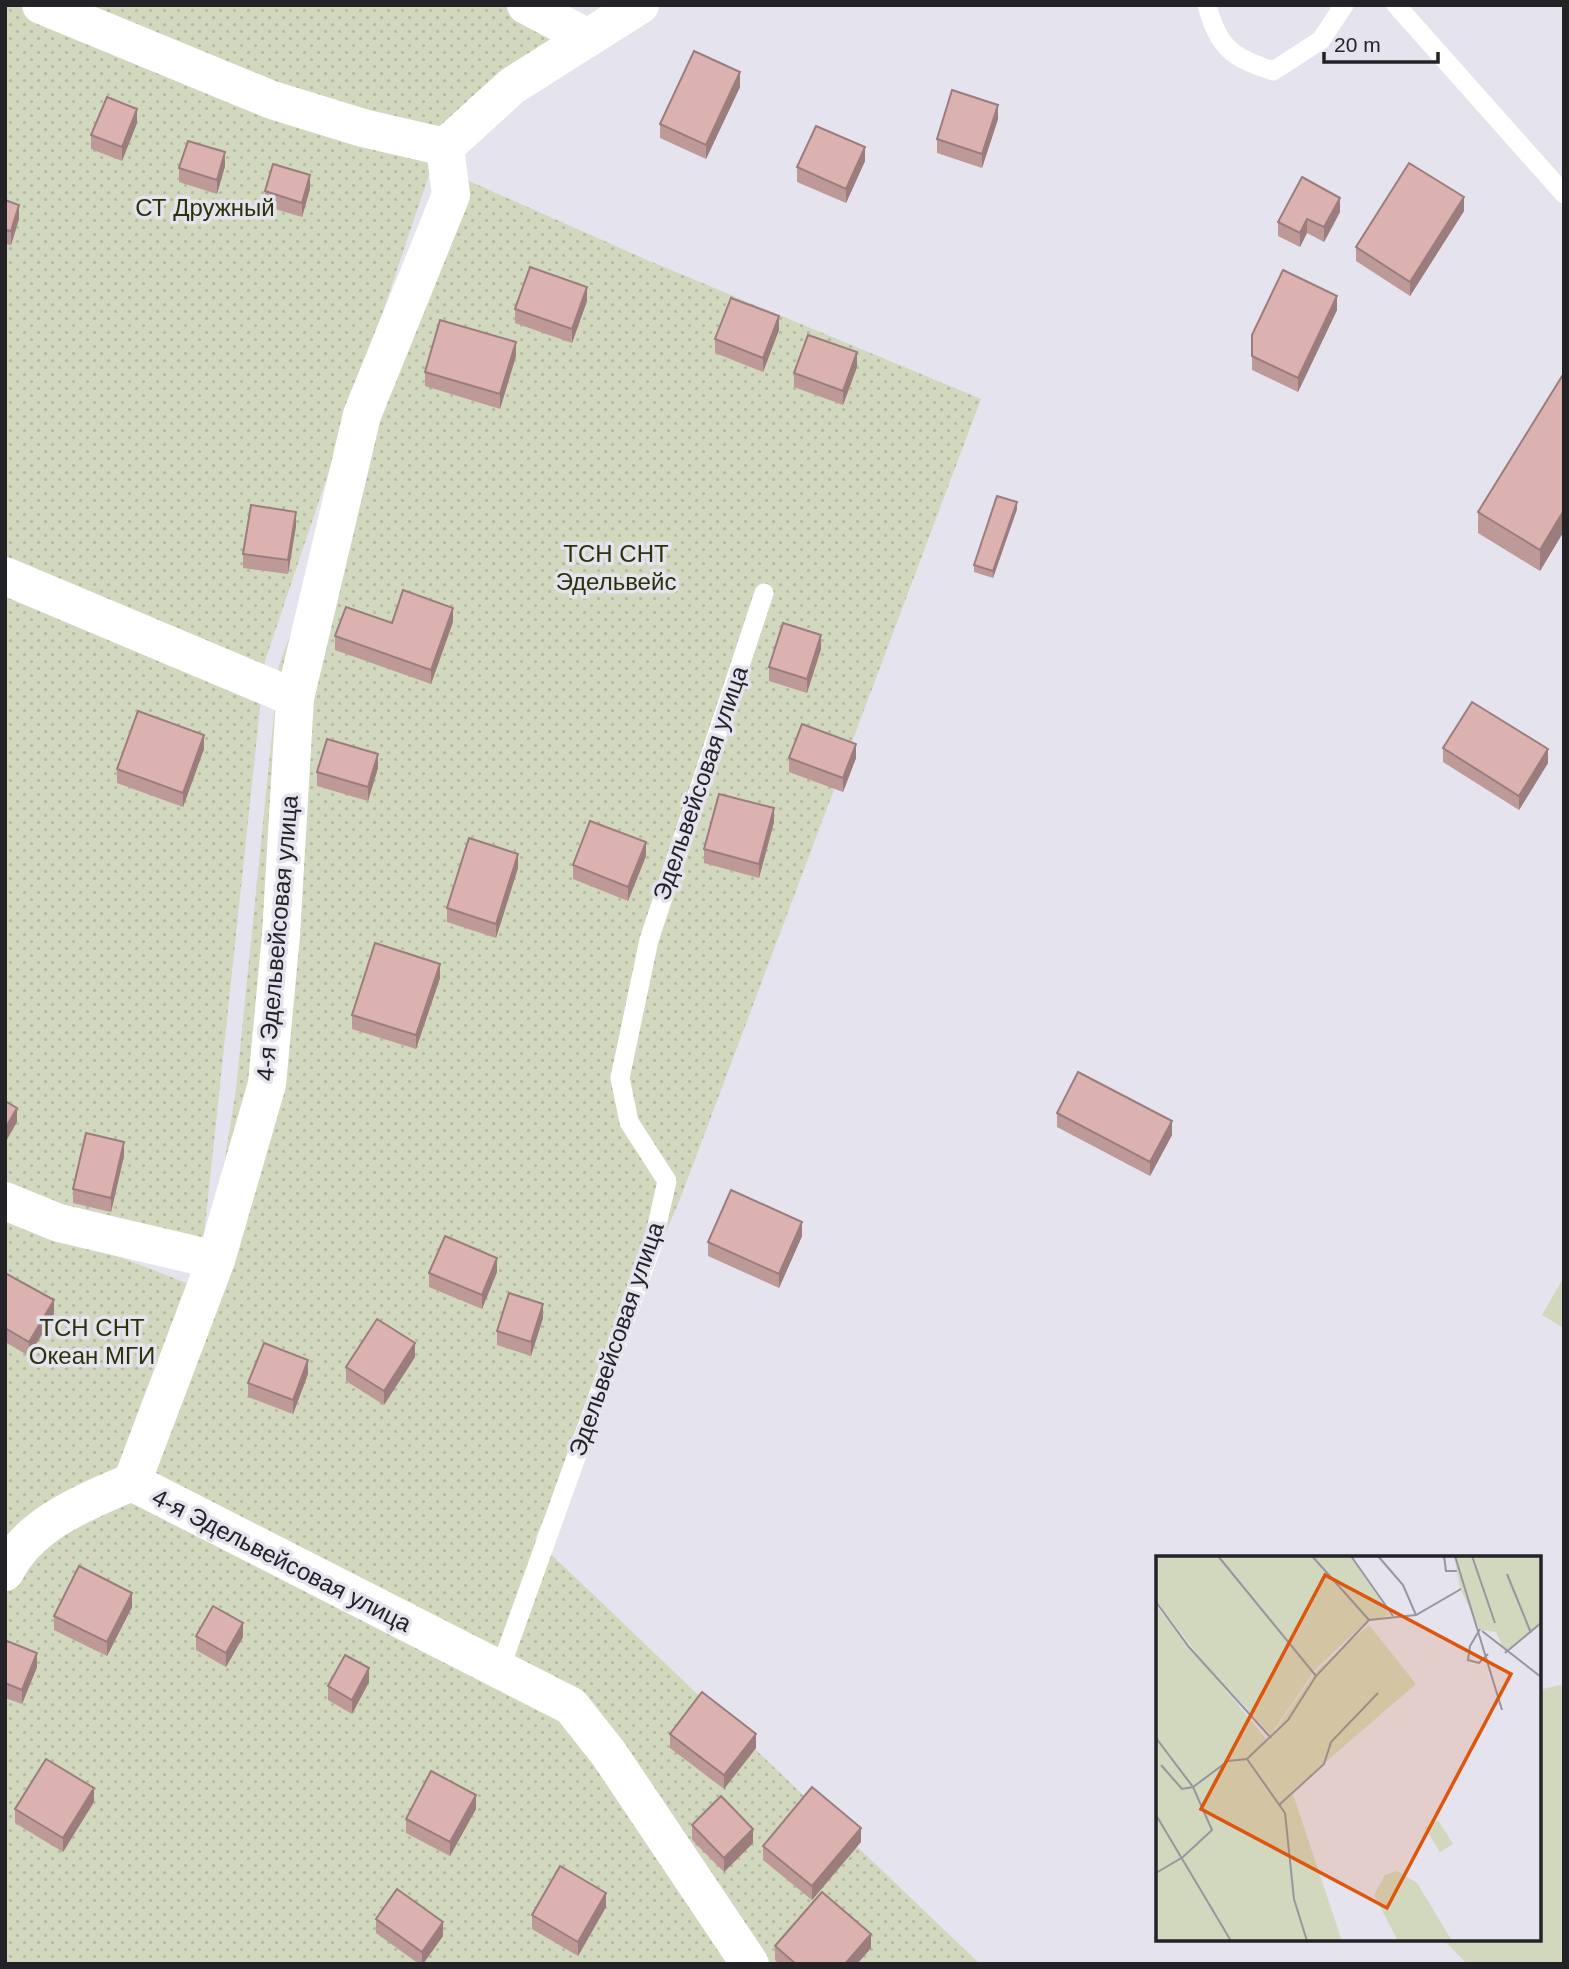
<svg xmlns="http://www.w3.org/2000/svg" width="1569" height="1969" font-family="Helvetica,sans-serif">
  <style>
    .park { fill: #d2d8be }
    .garden { fill: url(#garden-dots) }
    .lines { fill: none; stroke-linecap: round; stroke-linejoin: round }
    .lane { stroke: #fff; stroke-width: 19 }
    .street { stroke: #fff; stroke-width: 38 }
    .wall { fill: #bd9998 }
    .shaded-wall { fill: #9a7d7c }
    .building { fill: #dcb2b1; stroke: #9a7d7c; stroke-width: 2 }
    .labels { text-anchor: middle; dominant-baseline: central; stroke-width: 7; stroke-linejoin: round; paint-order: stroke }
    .park-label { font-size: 24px; fill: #2b3208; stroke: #e4e3ee }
    .street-label { font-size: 24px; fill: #232327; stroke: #e4e3ee }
    .inset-road { fill: none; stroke: #97969e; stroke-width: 2 }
    .view { fill: #de560d; fill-opacity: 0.15; stroke: #de560d; stroke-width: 3.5 }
    .inset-edge { fill: none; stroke: #232327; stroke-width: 3.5 }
  </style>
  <defs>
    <pattern id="garden-dots" width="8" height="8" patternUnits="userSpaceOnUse" patternTransform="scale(1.75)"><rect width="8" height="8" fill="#d2d8be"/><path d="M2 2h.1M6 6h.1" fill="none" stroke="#b4b9a3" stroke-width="1.8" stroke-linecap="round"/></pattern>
  </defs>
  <rect width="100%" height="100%" fill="#e4e3ee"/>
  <g class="park">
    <path d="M1564,1277V1328L1542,1315Z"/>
    <path d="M1564,1684V1964H1467L1443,1939H1539V1690Z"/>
  </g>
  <g class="garden">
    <path d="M5,5H502L563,38L433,163L265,661L203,1245L53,1204L5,1186Z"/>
    <path d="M460,177L647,260L981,399L680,1199L535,1539L980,1964H5V1212L204,1290L236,1089L279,665Z"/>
  </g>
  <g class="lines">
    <g class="lane">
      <path d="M1207,5C1218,48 1233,58 1273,71L1321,40L1344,5"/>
      <path d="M1396,5L1564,194"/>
      <path d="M499,1672L653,1243L667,1181L629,1122L620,1078L649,940L764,593"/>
    </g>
    <g class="street">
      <path d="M41,5L272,100L363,128L445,147"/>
      <path d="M526,5L588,38"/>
      <path d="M640,5L512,86L445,147L451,195L362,415L295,698L281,935L267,1084L216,1260L132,1482L571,1706L609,1754L750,1964"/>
      <path d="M5,576L295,698"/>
      <path d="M5,1201L59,1223L216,1260"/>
      <path d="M5,1572C29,1523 85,1502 132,1482"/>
    </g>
  </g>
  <g class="wall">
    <path d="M740,87L706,159L660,138V124Z"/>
    <path d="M998,119L982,168L937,153V139Z"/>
    <path d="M137,123L122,161L91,149V135Z"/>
    <path d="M865,161L846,203L797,182V167Z"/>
    <path d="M225,166L217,194L179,182V168Z"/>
    <path d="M310,189L302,217L265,206V191Z"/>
    <path d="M5,200L19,219L11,245L5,244Z"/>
    <path d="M1464,211L1410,296L1356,261V247Z"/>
    <path d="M1340,212L1324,242L1307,233L1300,247L1278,236V222Z"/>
    <path d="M587,301L572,343L515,323V309Z"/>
    <path d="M1337,310L1298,392L1252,370V335Z"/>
    <path d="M779,330L763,372L715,353V339Z"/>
    <path d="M516,356L500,409L425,386V372Z"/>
    <path d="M857,367L843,405L794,387V373Z"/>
    <path d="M1564,373V531L1540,571L1478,533V512Z"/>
    <path d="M1017,509L993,578L974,572V565Z"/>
    <path d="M296,526L288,574L243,568V554Z"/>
    <path d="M453,622L431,684L335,650V636L392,623Z"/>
    <path d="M821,649L807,693L769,681V667Z"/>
    <path d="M1443,748L1548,763L1519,810L1443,762Z"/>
    <path d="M204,749L183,807L117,783V769Z"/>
    <path d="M789,758H856L843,792L789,772Z"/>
    <path d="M378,768L368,801L317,786V772Z"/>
    <path d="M774,822L759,878L704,863V849Z"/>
    <path d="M646,856L628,901L573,879V865Z"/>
    <path d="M518,868L496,938L447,922V908Z"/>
    <path d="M440,978L416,1049L352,1029V1015Z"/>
    <path d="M1057,1113L1172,1135L1150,1176L1057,1127Z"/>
    <path d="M124,1156L111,1212L73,1203V1189Z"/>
    <path d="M802,1236L779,1288L708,1256V1242Z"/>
    <path d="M497,1272L482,1309L429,1287V1273Z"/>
    <path d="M5,1277L54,1314L29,1356L5,1342Z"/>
    <path d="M543,1318L531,1356L497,1345V1331Z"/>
    <path d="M415,1357L384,1405L346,1381V1367Z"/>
    <path d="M308,1374L293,1414L248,1397V1383Z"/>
    <path d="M132,1607L107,1656L54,1630V1616Z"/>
    <path d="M196,1636L243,1637L226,1667L196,1650Z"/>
    <path d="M5,1645L37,1667L22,1704L5,1698Z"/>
    <path d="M369,1682L352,1714L328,1700V1686Z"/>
    <path d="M670,1734L756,1748L724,1789L670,1748Z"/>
    <path d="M94,1802L63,1852L15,1823V1809Z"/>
    <path d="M476,1809L450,1856L406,1833V1819Z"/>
    <path d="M692,1825L753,1843L724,1872L692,1840Z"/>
    <path d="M861,1842L812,1900L763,1860V1846Z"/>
    <path d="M606,1907L578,1956L532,1929V1915Z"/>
    <path d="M376,1919L443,1936L423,1964H419L376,1933Z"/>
    <path d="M775,1946L871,1948L857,1964H779L775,1960Z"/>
  </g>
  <g class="shaded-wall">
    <path d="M740,72V87L706,159V145Z"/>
    <path d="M998,105V119L982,168V154Z"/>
    <path d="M137,109V123L122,161V147Z"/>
    <path d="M865,147V161L846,203V189Z"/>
    <path d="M225,152V166L217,194V180Z"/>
    <path d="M310,175V189L302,217V203Z"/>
    <path d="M1464,197V211L1410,296V282Z"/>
    <path d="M1340,198V212L1324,242V227Z"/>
    <path d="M19,205V219L11,245V231Z"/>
    <path d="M1307,219V233L1300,247V233Z"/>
    <path d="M587,287V301L572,343V329Z"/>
    <path d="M1337,296V310L1298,392V378Z"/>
    <path d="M779,316V330L763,372V358Z"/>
    <path d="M516,342V356L500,409V394Z"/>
    <path d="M857,352V367L843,405V391Z"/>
    <path d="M1017,502V509L993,578V571Z"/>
    <path d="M1564,510V531L1540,571V550Z"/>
    <path d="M296,512V526L288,574V560Z"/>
    <path d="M453,608V622L431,684V670Z"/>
    <path d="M821,635V649L807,693V679Z"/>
    <path d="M204,735V749L183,807V793Z"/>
    <path d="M856,744V758L843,792V778Z"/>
    <path d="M1548,749V763L1519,810V796Z"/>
    <path d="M378,754V768L368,801V787Z"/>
    <path d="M774,808V822L759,878V864Z"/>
    <path d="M646,842V856L628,901V887Z"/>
    <path d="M518,854V868L496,938V924Z"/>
    <path d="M440,964V978L416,1049V1035Z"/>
    <path d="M17,1108V1122L5,1143V1129Z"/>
    <path d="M1172,1121V1135L1150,1176V1162Z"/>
    <path d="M124,1142V1156L111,1212V1198Z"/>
    <path d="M802,1222V1236L779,1288V1274Z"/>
    <path d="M497,1258V1272L482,1309V1295Z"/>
    <path d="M54,1300V1314L29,1356V1342Z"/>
    <path d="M543,1304V1318L531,1356V1342Z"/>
    <path d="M415,1343V1357L384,1405V1391Z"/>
    <path d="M308,1360V1374L293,1414V1400Z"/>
    <path d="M132,1593V1607L107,1656V1642Z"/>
    <path d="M243,1623V1637L226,1667V1653Z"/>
    <path d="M37,1653V1667L22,1704V1690Z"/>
    <path d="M369,1668V1682L352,1714V1700Z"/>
    <path d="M756,1734V1748L724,1789V1775Z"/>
    <path d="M94,1788V1802L63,1852V1838Z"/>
    <path d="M476,1795V1809L450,1856V1842Z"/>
    <path d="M861,1828V1842L812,1900V1886Z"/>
    <path d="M753,1829V1843L724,1872V1858Z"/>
    <path d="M606,1893V1907L578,1956V1942Z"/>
    <path d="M443,1922V1936L423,1964H422V1952Z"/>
    <path d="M871,1934V1948L857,1964H845Z"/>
  </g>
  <g class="building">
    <path d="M694,51L740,72L706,145L660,124Z"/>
    <path d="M952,90L998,105L982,154L937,139Z"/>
    <path d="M107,97L137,109L122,147L91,135Z"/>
    <path d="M816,126L865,147L846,189L797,167Z"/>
    <path d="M188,141L225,152L217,180L179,168Z"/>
    <path d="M1409,163L1464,197L1410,282L1356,247Z"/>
    <path d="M273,164L310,175L302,203L265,191Z"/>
    <path d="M1302,177L1340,198L1324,227L1307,219L1300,233L1278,222Z"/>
    <path d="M5,200L19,205L11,231L5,230Z"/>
    <path d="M530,267L587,287L572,329L515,309Z"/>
    <path d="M1283,270L1337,296L1298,378L1252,356V335Z"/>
    <path d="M731,298L779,316L763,358L715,339Z"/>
    <path d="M440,320L516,342L500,394L425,372Z"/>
    <path d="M808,335L857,352L843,391L794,373Z"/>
    <path d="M1564,373V510L1540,550L1478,512Z"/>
    <path d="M997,496L1017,502L993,571L974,565Z"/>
    <path d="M251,505L296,512L288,560L243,554Z"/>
    <path d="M403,590L453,608L431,670L335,636L346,607L392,623Z"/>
    <path d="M783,623L821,635L807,679L769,667Z"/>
    <path d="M1472,702L1548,749L1519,796L1443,748Z"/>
    <path d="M138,711L204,735L183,793L117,769Z"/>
    <path d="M802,724L856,744L843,778L789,758Z"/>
    <path d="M327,739L378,754L368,787L317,772Z"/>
    <path d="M719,794L774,808L759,864L704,849Z"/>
    <path d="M590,821L646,842L628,887L573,865Z"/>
    <path d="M469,838L518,854L496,924L447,908Z"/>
    <path d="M375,943L440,964L416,1035L352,1015Z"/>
    <path d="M1078,1072L1172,1121L1150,1162L1057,1113Z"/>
    <path d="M5,1101L17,1108L5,1129Z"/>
    <path d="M86,1133L124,1142L111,1198L73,1189Z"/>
    <path d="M731,1190L802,1222L779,1274L708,1242Z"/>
    <path d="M445,1236L497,1258L482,1295L429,1273Z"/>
    <path d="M7,1274L54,1300L29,1342L5,1328V1277Z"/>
    <path d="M509,1293L543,1304L531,1342L497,1331Z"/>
    <path d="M377,1319L415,1343L384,1391L346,1367Z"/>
    <path d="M264,1343L308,1360L293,1400L248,1383Z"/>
    <path d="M79,1566L132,1593L107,1642L54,1616Z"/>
    <path d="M213,1606L243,1623L226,1653L196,1636Z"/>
    <path d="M7,1641L37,1653L22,1690L5,1683V1645Z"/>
    <path d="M345,1655L369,1668L352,1700L328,1686Z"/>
    <path d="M702,1692L756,1734L724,1775L670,1734Z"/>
    <path d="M46,1759L94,1788L63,1838L15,1809Z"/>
    <path d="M431,1771L476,1795L450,1842L406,1819Z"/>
    <path d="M812,1787L861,1828L812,1886L763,1846Z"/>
    <path d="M721,1796L753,1829L724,1858L692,1825Z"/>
    <path d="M560,1866L606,1893L578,1942L532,1915Z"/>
    <path d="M397,1889L443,1922L422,1952L376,1919Z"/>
    <path d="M822,1892L871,1934L845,1964H796L775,1946Z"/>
  </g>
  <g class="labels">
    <g class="park-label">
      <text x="205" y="207">СТ Дружный</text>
      <text x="616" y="553">ТСН СНТ<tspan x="616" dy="28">Эдельвейс</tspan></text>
      <text x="92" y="1327">ТСН СНТ<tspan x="92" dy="28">Океан МГИ</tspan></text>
    </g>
    <g class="street-label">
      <text transform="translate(700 783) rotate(-71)">Эдельвейсовая улица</text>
      <text transform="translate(277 938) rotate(-85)">4-я Эдельвейсовая улица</text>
      <text transform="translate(616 1339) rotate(-71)">Эдельвейсовая улица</text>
      <text transform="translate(282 1560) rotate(27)">4-я Эдельвейсовая улица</text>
    </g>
  </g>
  <g transform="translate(1156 1556)">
    <rect width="385" height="385" fill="#e4e3ee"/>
    <path d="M282,264L297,288L284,296L269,272ZM241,315L261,327L296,385H242L218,339L229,319Z" fill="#d2d8be"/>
    <path d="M0,0H194L234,59L210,66L159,114L115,179L46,104L0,45ZM298,0H385V68L349,96L340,76L324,74L304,32ZM0,50L112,185L160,115L213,69L260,128L136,235L186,385H0Z" fill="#d2d8be"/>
    <path class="inset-road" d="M62,0L160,120M156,0L213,64M195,0L237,60M222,0L247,29L260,59M288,0L290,15H301M299,0L346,154M316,0L339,67M351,18L375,77M0,46L33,91L115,182M324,73L314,90L312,104L323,107L332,98M326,75L385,121M349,97L385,67M0,182L37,231L56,274L27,301L0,317M5,209L26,233L37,231L72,205L91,203M123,249L168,208L175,186L222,137M0,259L75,385M151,385L138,343L129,257L91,203L132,164L160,120L213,64L260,59L305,33"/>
    <path class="view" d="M169,19L355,118L231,352L45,253Z"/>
    <rect width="385" height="385" class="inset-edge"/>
  </g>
  <rect width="1569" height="1969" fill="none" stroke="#232327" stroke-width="14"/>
  <path d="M1324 52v10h114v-10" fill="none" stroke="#232327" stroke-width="3.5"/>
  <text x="1334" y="52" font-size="21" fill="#232327" stroke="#e4e3ee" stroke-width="5" paint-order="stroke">20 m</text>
</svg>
